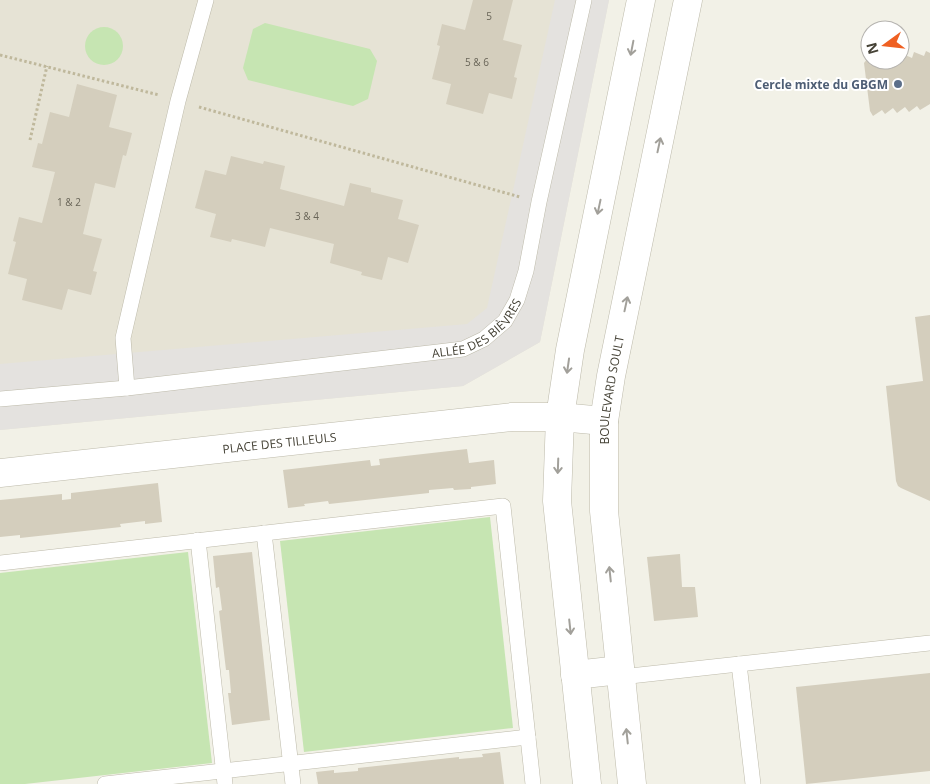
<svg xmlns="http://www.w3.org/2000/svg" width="930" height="784" font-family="'Open Sans',sans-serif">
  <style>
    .residential { fill: #e6e3d5 }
    .green { fill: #c6e5b2 }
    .parking { fill: #e4e2df }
    .building { fill: #d4cebd }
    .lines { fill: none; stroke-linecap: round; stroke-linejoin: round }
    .service-casing { stroke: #bdbaaa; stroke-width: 16 }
    .minor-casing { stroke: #bdbaaa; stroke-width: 29 }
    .path { stroke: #bfb89c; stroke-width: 3; stroke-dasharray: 2.5 2.5; stroke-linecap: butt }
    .service { stroke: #fff; stroke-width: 15 }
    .minor { stroke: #fff; stroke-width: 28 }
    .oneway { stroke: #a2a09a }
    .service-dot { fill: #5c6f8a; stroke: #fff; stroke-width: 2 }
    .labels { text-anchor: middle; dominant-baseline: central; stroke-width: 4; stroke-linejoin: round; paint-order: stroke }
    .number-label { font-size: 10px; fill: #696558 }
    .service-label { font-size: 12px; font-weight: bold; fill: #4e5e75; stroke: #fff; text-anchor: end }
    .street-label { font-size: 12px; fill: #454236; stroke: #fff }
  </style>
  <rect width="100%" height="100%" fill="#f2f1e7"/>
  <path class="residential" d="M0,0H609L540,342L463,386L0,430Z"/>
  <g class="green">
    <path d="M265,23L370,49L377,61L368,99L353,106L248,80L243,68L253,29Z"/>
    <circle cx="104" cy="46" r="19"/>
    <path d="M490,517L513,728L304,752L280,541Z"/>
    <path d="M188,552L212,763L25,784H0V573Z"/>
  </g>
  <path class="parking" d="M555,0H609L540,342L463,386L0,430V364L467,324L487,308Z"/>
  <g class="building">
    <path d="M473,0H513L503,40L522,45L514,77L517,78L512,99L489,93L483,114L446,104L451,84L432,79L440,46L437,45L442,24L465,30Z"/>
    <path d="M926,51L930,53V104L920,110L917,106L909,112L905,107L897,113L893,108L885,114L882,110L873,116L870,111L864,63L868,58L870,59V60L876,61L877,60H900L903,54L912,58L914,52L924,56Z"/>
    <path d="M77,84L117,95L109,127L132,133L126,156L123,155L115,188L95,183L83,234L102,239L93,271L97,272L91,295L68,289L62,310L22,300L27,279L8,274L16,242L13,241L19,217L42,223L55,172L32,167L38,143L42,144L50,112L69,117Z"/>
    <path d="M231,156L263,164L264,161L285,166L280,189L344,206L350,183L371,188V192L403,200L398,219L419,225L408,263L388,257L382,280L361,275L362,272L330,263L334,244L270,228L265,247L232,239L231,242L210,237L216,214L195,208L205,170L226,175Z"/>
    <path d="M930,315V501L901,488L898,486L896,481L886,386L923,381L915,317Z"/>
    <path d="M467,449L469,463L494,460L496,484L471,487V489L454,490L453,488L429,490V493L329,504L328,501L304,504L305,506L288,508L283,470L370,460L371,466L380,465L379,459Z"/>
    <path d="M158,483L162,522L145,524V521L120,524L121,527L20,538V535L0,537V500L62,494V500L71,499V493Z"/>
    <path d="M252,552L270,720L232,725L228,693H231L229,670H226L219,611L222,610L219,587L216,588L213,556Z"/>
    <path d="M680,554L682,587H695L698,617L654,621L647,557Z"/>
    <path d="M930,673V771L806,784L796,687Z"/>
    <path d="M500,752L504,784H318L316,772L334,770V773L358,771V768L459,757V759L483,757L482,754Z"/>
  </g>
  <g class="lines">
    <defs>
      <g id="service">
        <path d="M127,388L123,338L178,101L206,0"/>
        <path id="s1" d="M0,399L127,388L438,352L463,349L484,339L505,321L517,300L526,271L539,202L584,0"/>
        <path d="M264,533L293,784"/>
        <path d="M198,540L225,784"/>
        <path d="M0,563L503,506L533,784"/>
        <path d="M739,664L753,784"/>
        <path d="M621,677L930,643"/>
        <path d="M105,784L528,737"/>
      </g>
      <g id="minor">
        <path id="s2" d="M0,473L512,417H560L604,421"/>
        <path d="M575,675L620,670"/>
        <path d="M587,784L557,501L560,417L570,350L641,0"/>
        <path id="s3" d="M632,784L604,511V421L611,376L688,0"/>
      </g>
    </defs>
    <use href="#service" class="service-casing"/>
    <use href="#minor" class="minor-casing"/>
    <g class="path">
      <path d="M0,55L159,95"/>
      <path d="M199,107L520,197"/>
      <path d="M30,140L47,66"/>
    </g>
    <use href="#service" class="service"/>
    <use href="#minor" class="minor"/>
  </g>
  <defs><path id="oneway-shaft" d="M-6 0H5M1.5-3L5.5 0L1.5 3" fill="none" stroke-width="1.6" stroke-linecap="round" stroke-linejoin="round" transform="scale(1.25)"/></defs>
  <g class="oneway">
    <use href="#oneway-shaft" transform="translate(632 48) rotate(101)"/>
    <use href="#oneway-shaft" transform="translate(659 145) rotate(-78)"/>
    <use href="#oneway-shaft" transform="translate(599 207) rotate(102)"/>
    <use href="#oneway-shaft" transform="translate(626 304) rotate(-78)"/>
    <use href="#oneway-shaft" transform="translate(568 366) rotate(98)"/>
    <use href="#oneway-shaft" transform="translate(558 466) rotate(92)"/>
    <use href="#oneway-shaft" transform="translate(610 574) rotate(-96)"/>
    <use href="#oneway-shaft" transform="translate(570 627) rotate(84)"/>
    <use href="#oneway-shaft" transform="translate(627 736) rotate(-96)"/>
  </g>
  <circle class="service-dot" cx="898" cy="84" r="5"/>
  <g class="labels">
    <g class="number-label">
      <text x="489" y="16">5</text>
      <text x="477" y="62">5 &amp; 6</text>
      <text x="69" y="202">1 &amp; 2</text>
      <text x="307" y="216">3 &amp; 4</text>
    </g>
    <g class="service-label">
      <text x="888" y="84">Cercle mixte du GBGM</text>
    </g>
    <g class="street-label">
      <text stroke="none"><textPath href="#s1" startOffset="488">ALLÉE DES BIÈVRES</textPath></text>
      <text stroke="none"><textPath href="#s3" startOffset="396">BOULEVARD SOULT</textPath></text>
      <text stroke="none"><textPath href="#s2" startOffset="281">PLACE DES TILLEULS</textPath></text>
    </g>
  </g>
  <g transform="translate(885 45) rotate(255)"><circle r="24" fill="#ffffff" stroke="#b5b3af"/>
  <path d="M0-4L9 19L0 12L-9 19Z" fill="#ef6022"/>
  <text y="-8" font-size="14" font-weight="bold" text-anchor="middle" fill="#454236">N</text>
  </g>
</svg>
